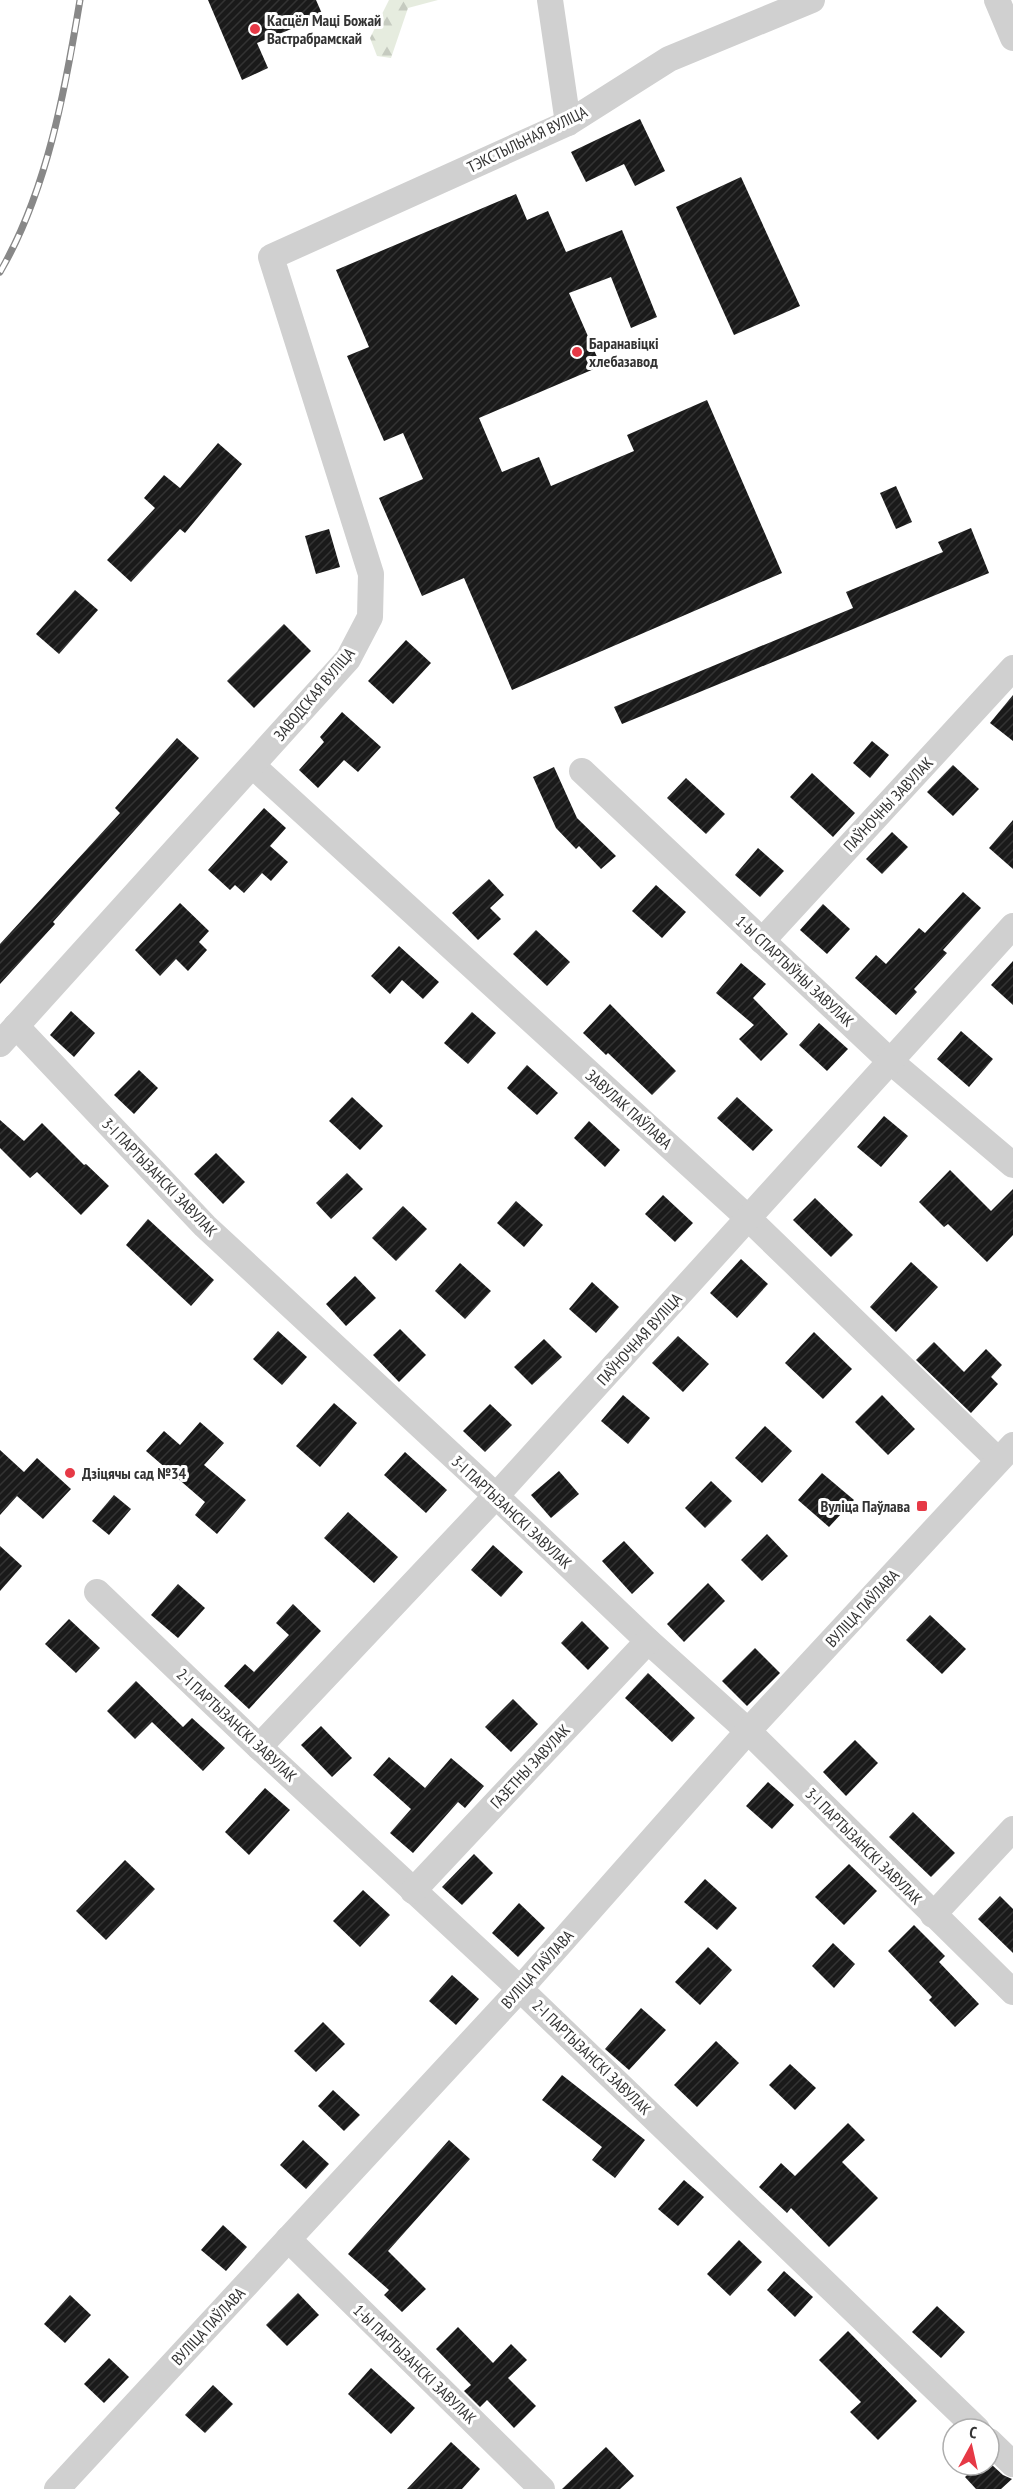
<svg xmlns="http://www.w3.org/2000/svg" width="1013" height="2489" font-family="'PT Sans Narrow',sans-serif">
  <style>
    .forest { fill: url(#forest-firs) }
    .building { fill: url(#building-hatch) }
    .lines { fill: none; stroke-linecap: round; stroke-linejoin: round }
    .minor { stroke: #d0d0d0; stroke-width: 26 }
    .rail-casing { stroke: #888; stroke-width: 7 }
    .rail { stroke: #fff; stroke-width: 4.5; stroke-dasharray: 14; stroke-linecap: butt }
    .poi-dot { fill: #e63946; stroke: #fff; stroke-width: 2 }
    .labels { text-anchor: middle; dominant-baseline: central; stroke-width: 6; stroke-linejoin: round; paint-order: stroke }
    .poi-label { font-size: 16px; font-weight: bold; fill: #333; stroke: #fff; text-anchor: start }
    .street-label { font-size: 16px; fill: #333; stroke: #fff }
  </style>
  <defs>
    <pattern id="forest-firs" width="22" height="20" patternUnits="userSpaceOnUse" patternTransform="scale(1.5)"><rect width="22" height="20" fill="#e6ecdf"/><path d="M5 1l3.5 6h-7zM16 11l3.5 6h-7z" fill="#c6cbc0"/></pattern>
    <pattern id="building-hatch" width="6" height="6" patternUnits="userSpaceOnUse" patternTransform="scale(1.5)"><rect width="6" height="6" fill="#1a1a1a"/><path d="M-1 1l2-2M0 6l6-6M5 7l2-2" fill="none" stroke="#333"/></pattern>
  </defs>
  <rect width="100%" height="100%" fill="#fff"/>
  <path class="forest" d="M389,0H438L408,8L391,58L377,56L370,38Z"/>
  <g class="building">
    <path d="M208,0H316L323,16L257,43L268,68L242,80Z"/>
    <path d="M640,119L665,171L635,186L624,164L586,182L571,152Z"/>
    <path d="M741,177L800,306L734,335L676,207Z"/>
    <path d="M516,194L527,220L548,211L566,252L622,230L657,317L631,328L611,277L569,293L601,366L479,418L502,472L539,457L551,486L634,451L627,435L707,400L782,573L512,690L464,578L422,596L379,498L423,479L403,433L384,441L347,356L369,347L336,270Z"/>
    <path d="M218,443L242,464L185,533L180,529L131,582L107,560L155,508L144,498L164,475L180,488Z"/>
    <path d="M896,486L912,522L896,529L880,493Z"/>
    <path d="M971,528L989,573L622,724L614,707L853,608L846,592L943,552L938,542Z"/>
    <path d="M329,529L340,567L316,574L305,536Z"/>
    <path d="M75,590L98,610L59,654L36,634Z"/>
    <path d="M284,624L311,651L254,708L227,681Z"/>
    <path d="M406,640L431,663L393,704L368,681Z"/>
    <path d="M1013,695V741L990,723Z"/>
    <path d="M342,712L381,747L358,772L344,760L318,788L299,770L324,742L320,737Z"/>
    <path d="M177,738L199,758L53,922L55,924L0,984V944L120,813L115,808Z"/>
    <path d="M872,741L889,755L870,778L853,763Z"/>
    <path d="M953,765L979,789L953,816L927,792Z"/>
    <path d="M554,767L577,818L616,856L601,869L579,846L576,849L556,828L533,777Z"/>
    <path d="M812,773L855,813L833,837L790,797Z"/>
    <path d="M686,778L725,814L706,834L667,798Z"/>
    <path d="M264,808L286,828L270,846L288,862L271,881L262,873L244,893L235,885L230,890L208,870Z"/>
    <path d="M1013,820V869L989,848Z"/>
    <path d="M892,832L908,847L882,874L866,859Z"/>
    <path d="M758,848L784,871L760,897L735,875Z"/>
    <path d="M489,879L504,895L490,908L501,919L478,940L452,913Z"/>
    <path d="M656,885L686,912L662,938L632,911Z"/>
    <path d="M963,892L981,908L943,950L947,953L914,989L917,992L896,1015L855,978L876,955L886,964L919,928L925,933Z"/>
    <path d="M180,903L209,931L199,942L207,950L188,971L176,959L160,976L135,950Z"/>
    <path d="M823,904L850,929L827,954L800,930Z"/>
    <path d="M536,930L570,962L547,986L513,954Z"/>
    <path d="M399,946L439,982L423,999L402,980L390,994L371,976Z"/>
    <path d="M1013,961V1005L991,985Z"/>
    <path d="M741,963L766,984L753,998L788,1034L761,1061L739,1039L754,1025L716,993Z"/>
    <path d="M610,1004L676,1071L652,1095L608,1053L606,1055L583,1033Z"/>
    <path d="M71,1011L95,1033L74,1057L50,1035Z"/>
    <path d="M472,1012L496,1033L468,1064L444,1043Z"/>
    <path d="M819,1023L848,1049L827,1071L799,1045Z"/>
    <path d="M961,1031L993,1059L969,1087L937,1059Z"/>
    <path d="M527,1065L558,1093L537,1115L507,1088Z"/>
    <path d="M139,1070L158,1088L134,1114L114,1095Z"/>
    <path d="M352,1097L383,1126L360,1150L329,1121Z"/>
    <path d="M737,1097L773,1130L753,1151L717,1118Z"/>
    <path d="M884,1116L908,1136L881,1167L857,1147Z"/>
    <path d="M0,1120L24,1141L42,1123L84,1165L86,1164L109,1186L81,1215L37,1172L30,1178L0,1148Z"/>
    <path d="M589,1121L620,1150L605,1167L574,1138Z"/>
    <path d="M216,1153L245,1182L223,1204L194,1174Z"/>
    <path d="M950,1170L991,1211L1013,1189V1235L987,1262L948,1224L944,1227L919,1202Z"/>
    <path d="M347,1173L363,1189L331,1219L316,1203Z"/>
    <path d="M663,1195L693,1223L675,1242L645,1214Z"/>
    <path d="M815,1198L853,1235L831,1257L793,1220Z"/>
    <path d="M516,1201L543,1225L524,1247L497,1223Z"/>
    <path d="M403,1206L427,1229L396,1261L372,1238Z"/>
    <path d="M148,1219L214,1280L191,1306L126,1245Z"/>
    <path d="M741,1259L768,1284L737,1318L710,1293Z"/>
    <path d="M911,1262L938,1287L896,1332L870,1307Z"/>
    <path d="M460,1263L491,1291L465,1319L435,1291Z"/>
    <path d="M355,1276L376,1298L346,1326L326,1304Z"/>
    <path d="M592,1282L619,1307L596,1333L569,1309Z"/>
    <path d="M400,1329L426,1355L399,1382L373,1355Z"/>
    <path d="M278,1331L307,1357L282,1385L253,1359Z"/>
    <path d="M814,1332L852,1369L823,1399L785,1363Z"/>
    <path d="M678,1336L709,1364L683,1392L652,1363Z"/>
    <path d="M544,1339L562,1357L532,1385L514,1367Z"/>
    <path d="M934,1342L964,1372L986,1349L1002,1365L991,1377L998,1384L971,1413L916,1360Z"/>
    <path d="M623,1395L650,1418L628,1444L601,1421Z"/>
    <path d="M882,1395L915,1429L888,1455L855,1422Z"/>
    <path d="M334,1403L357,1423L320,1467L296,1446Z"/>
    <path d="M490,1404L512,1425L485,1452L463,1431Z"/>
    <path d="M200,1422L224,1443L204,1465L246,1500L217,1534L195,1515L205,1502L146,1451L164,1431L180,1445Z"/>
    <path d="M765,1426L792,1451L762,1483L735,1458Z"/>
    <path d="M0,1450L24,1472L37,1458L71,1489L43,1519L17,1496L0,1515Z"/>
    <path d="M405,1452L447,1490L426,1513L384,1475Z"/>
    <path d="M559,1471L579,1494L551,1518L531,1495Z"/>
    <path d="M822,1473L854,1500L829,1527L798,1500Z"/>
    <path d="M711,1481L732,1501L705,1528L685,1508Z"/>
    <path d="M114,1495L131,1509L109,1535L92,1521Z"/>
    <path d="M348,1512L398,1557L374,1583L324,1538Z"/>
    <path d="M767,1534L788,1556L762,1581L741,1560Z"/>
    <path d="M624,1541L654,1573L632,1594L602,1561Z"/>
    <path d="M493,1545L523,1572L501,1597L471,1570Z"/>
    <path d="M0,1546L22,1566L0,1591Z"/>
    <path d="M708,1583L725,1601L684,1642L667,1624Z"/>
    <path d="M178,1584L205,1608L178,1638L151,1615Z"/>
    <path d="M293,1604L321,1631L249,1709L224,1686L245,1664L254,1672L289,1635L276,1623Z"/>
    <path d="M930,1615L966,1649L942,1674L906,1640Z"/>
    <path d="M69,1619L100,1648L76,1673L45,1644Z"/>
    <path d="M582,1621L609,1648L588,1670L561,1643Z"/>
    <path d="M755,1648L780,1673L747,1706L722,1681Z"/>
    <path d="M648,1673L695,1718L672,1742L625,1698Z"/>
    <path d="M136,1681L183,1727L192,1718L225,1748L203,1771L152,1722L135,1739L107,1711Z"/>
    <path d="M513,1699L538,1724L511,1752L485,1727Z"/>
    <path d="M321,1726L352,1758L332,1777L301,1745Z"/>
    <path d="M855,1740L878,1763L846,1796L823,1772Z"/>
    <path d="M389,1757L425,1788L451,1758L484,1786L465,1808L458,1802L413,1853L390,1833L411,1809L373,1775Z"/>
    <path d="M768,1782L794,1805L772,1829L746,1806Z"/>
    <path d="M265,1788L290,1810L249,1855L225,1832Z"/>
    <path d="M913,1812L955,1853L931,1877L889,1837Z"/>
    <path d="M474,1854L493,1873L462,1905L442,1887Z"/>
    <path d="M125,1860L155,1889L106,1940L76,1911Z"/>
    <path d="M849,1864L877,1891L844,1925L815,1897Z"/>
    <path d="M705,1879L737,1908L717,1930L684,1902Z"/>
    <path d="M363,1890L390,1915L360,1947L333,1921Z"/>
    <path d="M1000,1896L1013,1909V1953L978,1919Z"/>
    <path d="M519,1903L545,1928L518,1957L492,1933Z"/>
    <path d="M914,1925L945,1956L939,1962L979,2004L955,2027L929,2000L932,1997L888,1951Z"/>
    <path d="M833,1943L855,1964L834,1988L812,1966Z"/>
    <path d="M708,1947L732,1970L700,2005L675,1982Z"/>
    <path d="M452,1975L479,1999L456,2025L429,2001Z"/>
    <path d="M641,2008L666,2030L629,2070L605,2049Z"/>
    <path d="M323,2022L345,2044L316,2072L294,2051Z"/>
    <path d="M716,2041L739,2063L697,2107L674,2085Z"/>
    <path d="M790,2064L816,2088L795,2110L769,2085Z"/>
    <path d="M562,2075L645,2140L615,2178L592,2160L602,2147L542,2100Z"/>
    <path d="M333,2090L360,2115L344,2131L318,2106Z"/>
    <path d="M848,2123L865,2140L842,2162L878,2198L829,2247L791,2208L787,2213L759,2187L781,2163L795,2176Z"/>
    <path d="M303,2140L329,2164L306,2189L280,2165Z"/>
    <path d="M449,2140L470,2159L388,2251L426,2289L402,2312L384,2295L389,2290L348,2254Z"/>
    <path d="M684,2180L704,2197L678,2226L658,2209Z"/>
    <path d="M223,2225L247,2247L226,2271L201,2250Z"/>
    <path d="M739,2240L762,2262L730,2296L707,2274Z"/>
    <path d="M784,2271L813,2297L795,2317L767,2290Z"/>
    <path d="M298,2293L319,2315L287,2346L266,2325Z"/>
    <path d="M70,2295L91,2315L65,2343L44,2324Z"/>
    <path d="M937,2306L965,2332L941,2358L912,2332Z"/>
    <path d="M458,2327L493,2363L511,2344L527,2360L508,2378L536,2406L514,2428L487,2400L480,2407L464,2391L471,2385L436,2349Z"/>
    <path d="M848,2331L917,2401L878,2440L850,2412L861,2402L819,2360Z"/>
    <path d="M109,2358L129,2377L104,2403L84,2384Z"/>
    <path d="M371,2368L415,2408L391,2434L348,2394Z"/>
    <path d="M213,2385L233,2404L205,2433L185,2415Z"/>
    <path d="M451,2442L480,2469L462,2489H407Z"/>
    <path d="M606,2447L634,2476L620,2489H562Z"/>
    <path d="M978,2465H992L1003,2475L1012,2479L1001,2489H976L965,2477Z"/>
  </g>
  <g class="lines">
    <g class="minor">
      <path d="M550,0L568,123"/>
      <path d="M997,0L1013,38"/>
      <path d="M253,766L748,1218L998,1460"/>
      <path d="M582,771L890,1061L1013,1165"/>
      <path d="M762,941L1013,668"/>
      <path d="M16,1026L205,1226L496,1496L648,1641L748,1731L1013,1992"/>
      <path d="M0,1044L348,659L370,617L371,574L271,257L568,123L669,59L812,0"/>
      <path d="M97,1592L259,1747L520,1989L977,2429"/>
      <path d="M259,1747L496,1496L1013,926"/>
      <path d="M413,1891L648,1641"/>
      <path d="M933,1915L1013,1829"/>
      <path d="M288,2239L542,2489"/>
      <path d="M989,2441L1013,2464"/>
      <path d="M57,2489L520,1989L748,1731L1013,1445"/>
    </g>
    <defs>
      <path id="rail" d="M0,272C47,191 65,91 80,0"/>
    </defs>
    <use href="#rail" class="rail-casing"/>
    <use href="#rail" class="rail"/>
  </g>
  <g class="poi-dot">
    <circle cx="255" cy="29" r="6"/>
    <circle cx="577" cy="352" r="6"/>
    <circle cx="70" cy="1473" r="6"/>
    <rect x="916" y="1500" width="12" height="12" rx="3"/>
  </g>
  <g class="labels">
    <g class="poi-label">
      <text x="267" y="20">Касцёл Маці Божай<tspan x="267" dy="18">Вастрабрамскай</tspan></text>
      <text x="589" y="343">Баранавіцкі<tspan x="589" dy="18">хлебазавод</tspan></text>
      <text x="82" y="1473">Дзіцячы сад №34</text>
      <text x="910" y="1506" text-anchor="end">Вуліца Паўлава</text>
    </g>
    <g class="street-label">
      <text transform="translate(527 139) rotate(-26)">ТЭКСТЫЛЬНАЯ ВУЛІЦА</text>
      <text transform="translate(314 694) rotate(-50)">ЗАВОДСКАЯ ВУЛІЦА</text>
      <text transform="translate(888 804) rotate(-47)">ПАЎНОЧНЫ ЗАВУЛАК</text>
      <text transform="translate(795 971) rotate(43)">1-Ы СПАРТЫЎНЫ ЗАВУЛАК</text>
      <text transform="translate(629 1109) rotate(42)">ЗАВУЛАК ПАЎЛАВА</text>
      <text transform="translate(160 1177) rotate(46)">3-І ПАРТЫЗАНСКІ ЗАВУЛАК</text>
      <text transform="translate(639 1339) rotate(-48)">ПАЎНОЧНАЯ ВУЛІЦА</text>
      <text transform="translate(512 1512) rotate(43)">3-І ПАРТЫЗАНСКІ ЗАВУЛАК</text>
      <text transform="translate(862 1608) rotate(-47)">ВУЛІЦА ПАЎЛАВА</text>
      <text transform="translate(237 1725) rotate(43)">2-І ПАРТЫЗАНСКІ ЗАВУЛАК</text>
      <text transform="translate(530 1766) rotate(-47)">ГАЗЕТНЫ ЗАВУЛАК</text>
      <text transform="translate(864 1846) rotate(45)">3-І ПАРТЫЗАНСКІ ЗАВУЛАК</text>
      <text transform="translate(537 1969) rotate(-48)">ВУЛІЦА ПАЎЛАВА</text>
      <text transform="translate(592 2057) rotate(44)">2-І ПАРТЫЗАНСКІ ЗАВУЛАК</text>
      <text transform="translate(208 2326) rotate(-47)">ВУЛІЦА ПАЎЛАВА</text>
      <text transform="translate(415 2364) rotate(44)">1-Ы ПАРТЫЗАНСКІ ЗАВУЛАК</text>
    </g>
  </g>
  <g transform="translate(971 2447) rotate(8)"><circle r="28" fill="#ffffff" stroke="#adadad" stroke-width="1.5"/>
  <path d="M0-4.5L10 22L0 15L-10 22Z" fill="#e63946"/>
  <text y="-9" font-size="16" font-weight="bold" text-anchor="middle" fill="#333333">С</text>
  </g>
</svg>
